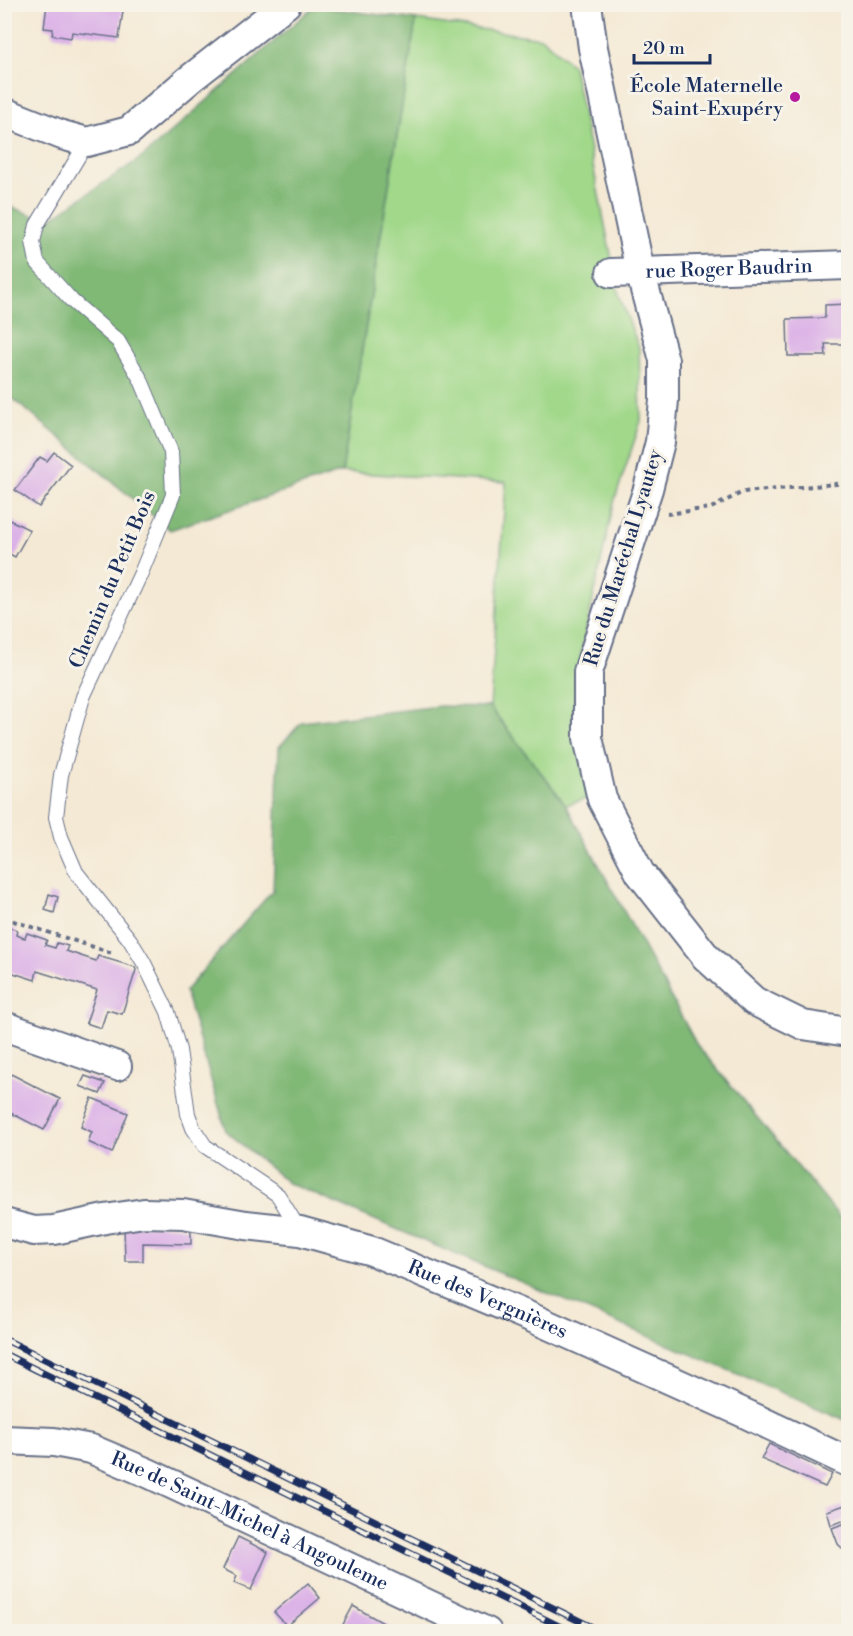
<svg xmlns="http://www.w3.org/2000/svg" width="853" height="1636" font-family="'Libre Bodoni',serif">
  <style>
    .green { fill: #a1d88a; stroke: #5e8474; stroke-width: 1.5 }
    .forest { fill: #80b876; stroke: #4e746a; stroke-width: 1.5 }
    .building { fill: #daafe7 }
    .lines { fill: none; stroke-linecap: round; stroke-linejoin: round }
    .service-casing { stroke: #677087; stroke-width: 16 }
    .minor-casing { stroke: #677087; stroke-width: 32 }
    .path { stroke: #677087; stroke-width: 4; stroke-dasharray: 4.5 4.5; stroke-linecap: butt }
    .service { stroke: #fff; stroke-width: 14 }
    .minor { stroke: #fff; stroke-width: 28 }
    .rail-casing { stroke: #1b2f5e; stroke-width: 7 }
    .rail { stroke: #f7f3e8; stroke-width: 4.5; stroke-dasharray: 14; stroke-linecap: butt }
    .poi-dot { fill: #b5179e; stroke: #f7f3e8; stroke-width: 2 }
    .labels { text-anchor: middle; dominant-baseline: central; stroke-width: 6; stroke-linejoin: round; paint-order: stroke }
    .poi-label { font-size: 20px; fill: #1b2f5e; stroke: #f7f3e8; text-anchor: end }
    .street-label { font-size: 20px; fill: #1b2f5e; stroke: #f7f3e8 }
  </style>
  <rect width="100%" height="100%" fill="#f7f3e8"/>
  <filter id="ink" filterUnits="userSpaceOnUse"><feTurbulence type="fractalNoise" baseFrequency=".0167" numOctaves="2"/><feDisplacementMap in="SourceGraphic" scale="12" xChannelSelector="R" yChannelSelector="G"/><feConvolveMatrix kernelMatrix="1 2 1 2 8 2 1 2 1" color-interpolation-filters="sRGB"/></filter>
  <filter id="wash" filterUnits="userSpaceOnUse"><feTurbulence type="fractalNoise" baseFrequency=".008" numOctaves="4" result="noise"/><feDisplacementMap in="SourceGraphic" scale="24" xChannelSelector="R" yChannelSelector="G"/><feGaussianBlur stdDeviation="1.35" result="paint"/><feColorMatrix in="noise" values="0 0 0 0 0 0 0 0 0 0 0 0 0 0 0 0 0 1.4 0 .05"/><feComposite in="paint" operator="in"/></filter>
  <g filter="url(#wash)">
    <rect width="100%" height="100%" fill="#f4e9d4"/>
    <path class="green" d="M416,20L542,38L573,66L619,295L639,348L641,421L614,502L581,654L573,719L589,798L566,805L490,707L506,482L342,472Z"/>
    <g class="forest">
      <path d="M314,6L416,20L342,472L170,530L5,392L4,204L47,221L145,155Z"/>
      <path d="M440,706L490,707L566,805L697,1045L848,1227V1421L288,1183L226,1131L185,991L273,890L279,747L302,722Z"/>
    </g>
    <g id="blocks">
      <g class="building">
        <path d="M47,4H124L119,38L72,32L71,38L52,35L53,29L44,28Z"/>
        <path d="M848,304V344H825L826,356H788L787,319L825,318V305Z"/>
        <path d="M54,452L71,465L39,507L15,490L40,457L47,461Z"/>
        <path d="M4,517L30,530L15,557L4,551Z"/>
        <path d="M49,894L58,897L54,913L45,910Z"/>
        <path d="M4,926L17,930L16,935L25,938L27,933L47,940L45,945L55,948L57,943L68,946L66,951L96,961L98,956L135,967L136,970L122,1014L107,1010L101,1028L86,1023L97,990L37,971L35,980L4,970Z"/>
        <path d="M11,1074L60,1099L44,1130L11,1113L4,1124V1086Z"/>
        <path d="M85,1076L105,1083L100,1094L80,1086Z"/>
        <path d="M92,1098L128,1113L112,1153L88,1142L92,1132L81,1127Z"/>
        <path d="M124,1225L176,1226L191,1230V1244L143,1243V1261H125Z"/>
        <path d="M769,1444L832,1474L825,1487L761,1459Z"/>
        <path d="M848,1504V1519L831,1525L827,1511Z"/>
        <path d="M848,1522V1554L838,1544L832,1528Z"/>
        <path d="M238,1537L268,1552L251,1590L234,1583L237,1576L223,1569Z"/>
        <path d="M308,1583L320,1598L287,1626L274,1612Z"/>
        <path d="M353,1606L394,1629L392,1632H339Z"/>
      </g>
    </g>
  </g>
  <g filter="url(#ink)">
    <use href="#blocks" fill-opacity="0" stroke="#677087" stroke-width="1.5"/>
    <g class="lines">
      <defs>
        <path id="service" d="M87,142L37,225L33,242L37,262L72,301L118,341L141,380L171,452L173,495L141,573L83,697L61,775L56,817L61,837L76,872L130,940L144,963L168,1012L179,1050L188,1114L193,1128L205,1146L278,1195L300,1231"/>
        <g id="minor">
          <path d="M587,4L593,48L640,271L664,360V400L660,442L648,489L588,672V738L602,799L640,873L706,957L754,1001L803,1025L848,1032"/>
          <path d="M4,112L62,135L87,142L129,131L190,79L286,4"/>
          <path id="s1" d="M611,273L848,265"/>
          <path d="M4,1026L117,1066"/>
          <path id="s2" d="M4,1223L34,1231L54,1230L105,1219L144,1213L183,1214L246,1225L300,1231L372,1251L528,1316L744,1413L848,1462"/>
          <path id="s3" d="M4,1440L54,1442L91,1449L148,1473L487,1632"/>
        </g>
      </defs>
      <use href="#service" class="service-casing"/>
      <use href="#minor" class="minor-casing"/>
      <g class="path">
        <path d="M667,514L711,508L743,492L848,483"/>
        <path d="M4,918L115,954"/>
      </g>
      <use href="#service" class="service"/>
      <use href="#minor" class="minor"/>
      <defs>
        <g id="rail">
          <path d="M4,1339L602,1632"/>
          <path d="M4,1354L571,1632"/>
        </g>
      </defs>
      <use href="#rail" class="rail-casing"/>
      <use href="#rail" class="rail"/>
    </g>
  </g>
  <circle class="poi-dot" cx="795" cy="97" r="6"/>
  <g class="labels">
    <g class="poi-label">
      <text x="783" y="86">École Maternelle<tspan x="783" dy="23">Saint-Exupéry</tspan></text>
    </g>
    <g class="street-label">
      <text stroke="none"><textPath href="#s1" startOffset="118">rue Roger Baudrin</textPath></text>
      <text transform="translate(624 558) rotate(-73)">Rue du Maréchal Lyautey</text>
      <text transform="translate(113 580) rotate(-67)">Chemin du Petit Bois</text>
      <text stroke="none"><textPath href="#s2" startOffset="500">Rue des Vergnières</textPath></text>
      <text stroke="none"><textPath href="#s3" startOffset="262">Rue de Saint-Michel à Angouleme</textPath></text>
    </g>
  </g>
  <rect width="853" height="1636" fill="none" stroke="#f7f3e8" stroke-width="24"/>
  <path d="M634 54v9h76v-9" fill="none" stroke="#1b2f5e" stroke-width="3"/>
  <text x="643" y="54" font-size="18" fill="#1b2f5e" stroke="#f7f3e8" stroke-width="4.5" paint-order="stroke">20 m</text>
</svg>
